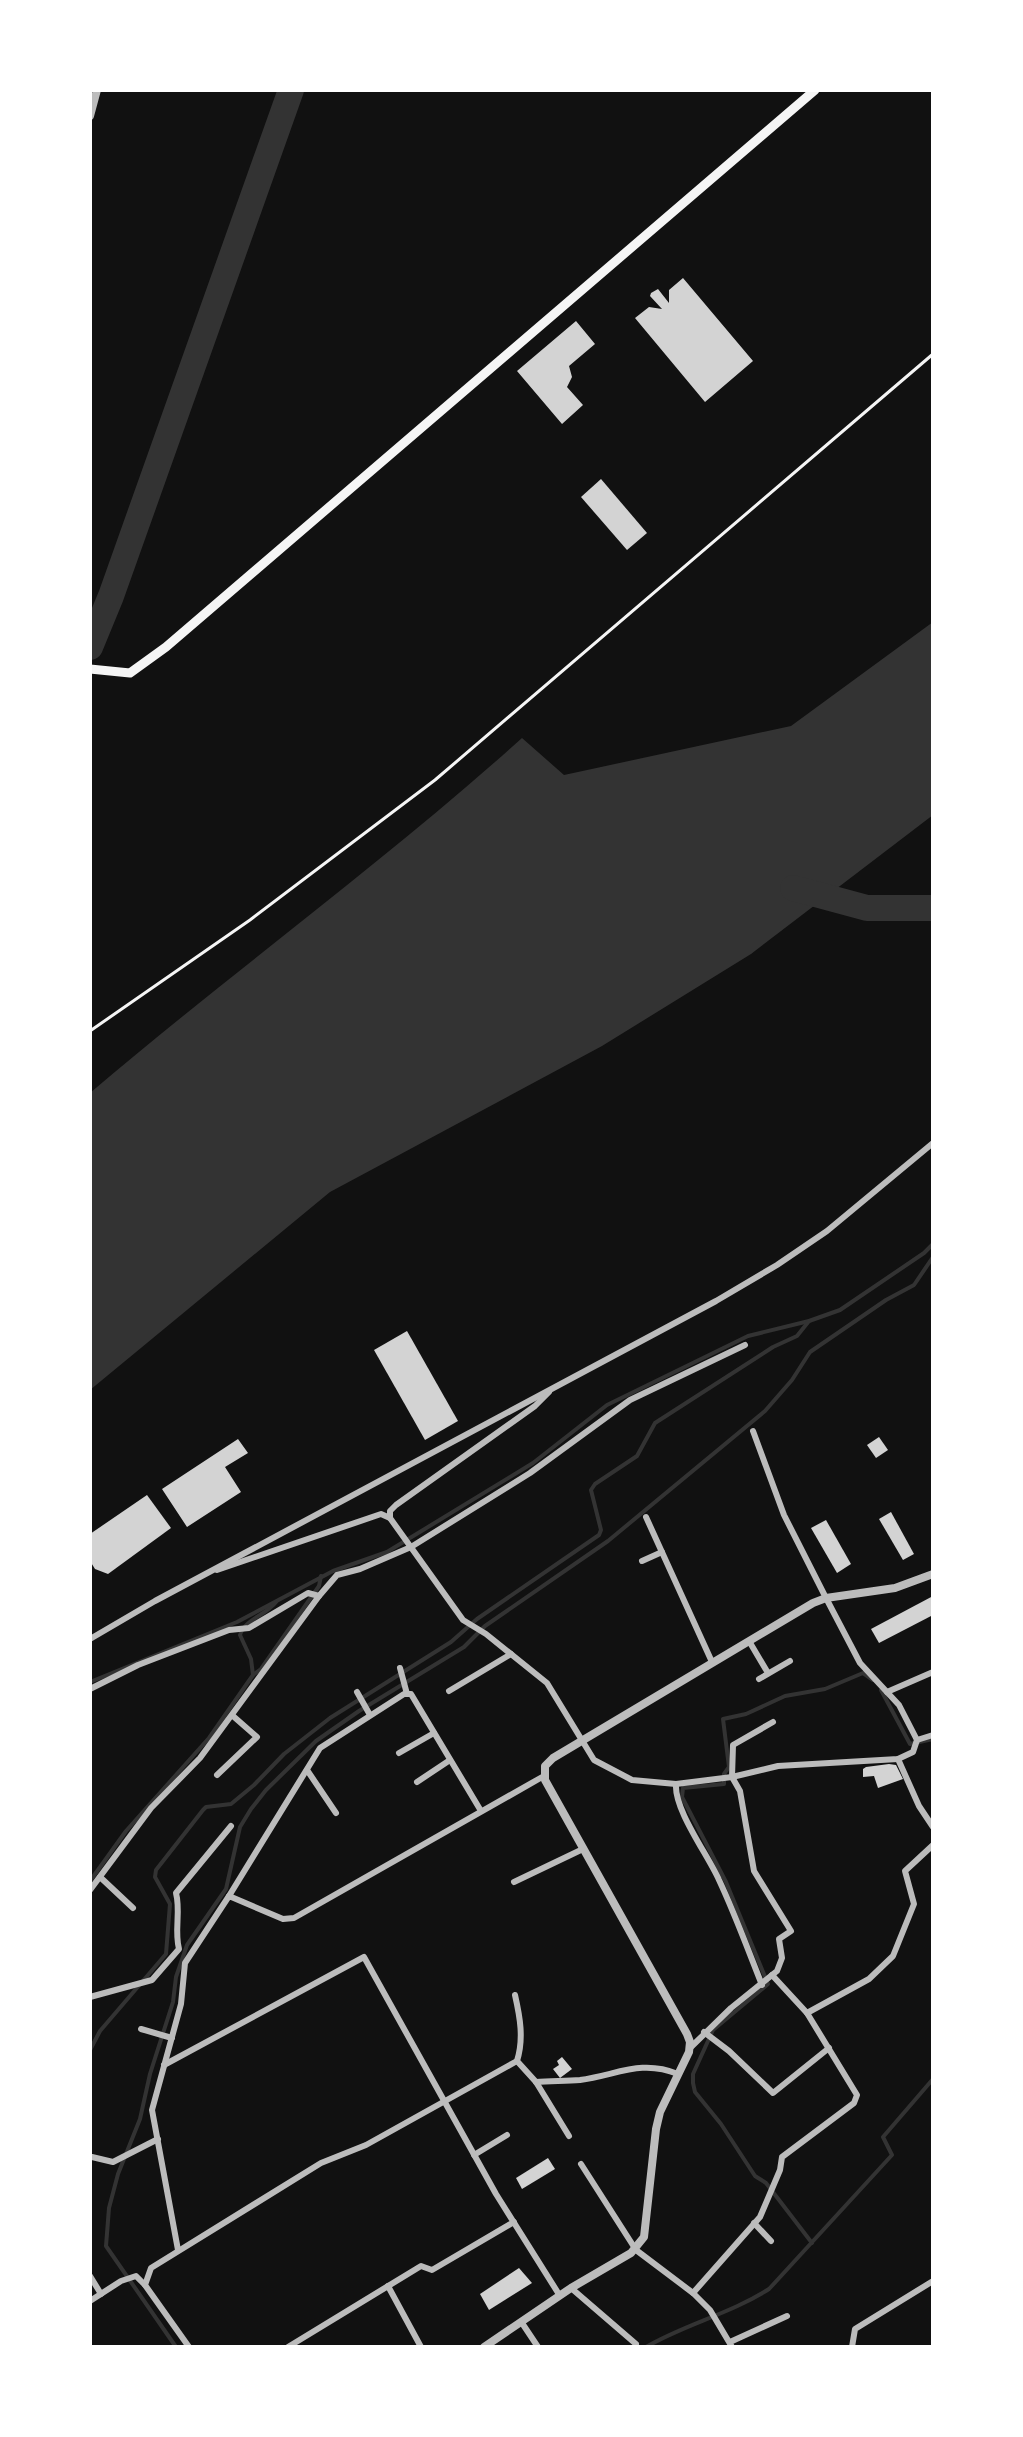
<svg xmlns="http://www.w3.org/2000/svg" width="1023" height="2437" font-family="Poppins,sans-serif">
  <style>
    .water { fill: #333 }
    .lines { fill: none; stroke-linecap: round; stroke-linejoin: round }
    .stream { stroke: #333; stroke-width: 4 }
    .river { stroke: #333; stroke-width: 26 }
    .building { fill: #d3d3d3 }
    .path { stroke: #f5f5f5; stroke-width: 3 }
    .minor { stroke: #bcbcbc; stroke-width: 6 }
    .tertiary { stroke: #bcbcbc; stroke-width: 8 }
    .secondary { stroke: #f5f5f5; stroke-width: 9 }
  </style>
  <rect width="100%" height="100%" fill="#111"/>
  <path class="water" d="M933,622V815L751,954L602,1046L330,1192L90,1390V1093C232,972 383,863 522,738L564,775L791,726Z"/>
  <g class="lines">
    <g class="stream">
      <path d="M253,1675L261,1669L319,1586L321,1576"/>
      <path d="M90,1682L237,1622L333,1571L387,1552L533,1463L607,1405L748,1336L809,1321L840,1310L924,1253L933,1244"/>
      <path d="M881,1690L910,1744L933,1739"/>
      <path d="M90,1881L126,1831L209,1738L253,1675L251,1659L240,1635C245,1619 265,1616 276,1602"/>
      <path d="M90,2050L100,2031L166,1954L170,1904L155,1877L156,1870L203,1810L206,1807L231,1804L254,1785L284,1754L330,1718L451,1642L477,1619L599,1535L601,1530L591,1490L595,1484L637,1456L655,1423L773,1347L797,1336L809,1321"/>
      <path d="M812,2243L766,2183L755,2176L721,2124L695,2092L693,2083V2074L713,2030L768,1984L726,1882L682,1797L683,1788L724,1784V1774L729,1767L723,1719L746,1714L785,1696L825,1689L863,1673L873,1680"/>
      <path d="M176,2347L106,2246L109,2208L118,2174L140,2119L150,2074L173,2002L176,1977L187,1945L226,1889L240,1827L251,1809L266,1790L316,1741L359,1711L464,1647L485,1626L608,1541L765,1411L792,1380L810,1352L886,1300L914,1285L933,1257"/>
      <path d="M646,2347C685,2324 730,2314 769,2289L892,2155L883,2137L933,2079"/>
    </g>
    <g class="river">
      <path d="M90,647L111,596L291,90"/>
      <path d="M793,888L867,908H933"/>
    </g>
  </g>
  <g class="building">
    <path d="M683,278L753,361L705,402L635,318L649,307L662,309L650,296L651,293L658,289L669,303V290Z"/>
    <path d="M576,321L595,344L569,366L572,377L567,387L583,405L562,424L517,371Z"/>
    <path d="M601,479L647,533L627,550L581,497Z"/>
    <path d="M407,1331L458,1421L425,1440L374,1350Z"/>
    <path d="M879,1437L888,1450L876,1458L867,1445Z"/>
    <path d="M238,1439L248,1453L225,1467L241,1492L187,1527L162,1489Z"/>
    <path d="M147,1495L171,1528L108,1574L95,1569L90,1561V1534Z"/>
    <path d="M891,1512L914,1554L903,1560L879,1519Z"/>
    <path d="M826,1520L851,1564L837,1573L811,1528Z"/>
    <path d="M933,1596V1615L879,1643L871,1629Z"/>
    <path d="M889,1764L896,1765L903,1779L878,1788L874,1776L863,1777V1769L866,1767Z"/>
    <path d="M562,2057L572,2069L560,2078L553,2069L559,2065L557,2061Z"/>
    <path d="M548,2158L555,2169L522,2189L516,2178Z"/>
    <path d="M519,2268L532,2283L489,2310L480,2294Z"/>
  </g>
  <g class="lines">
    <path class="path" d="M90,1031L250,920L435,780L933,354"/>
    <g class="minor">
      <path d="M646,1517L712,1662"/>
      <path d="M390,1518L463,1620L486,1634L547,1683L594,1760L632,1780L676,1784L732,1777L778,1766L898,1759L913,1752L917,1740L899,1705L860,1663L826,1598L784,1515L753,1431"/>
      <path d="M642,1561L662,1552"/>
      <path d="M217,1570L381,1514L390,1518V1511L396,1505L535,1406L549,1392"/>
      <path d="M90,1639L155,1601L716,1301L777,1265L827,1231L933,1143"/>
      <path d="M749,1641L768,1673"/>
      <path d="M400,1668L407,1694"/>
      <path d="M759,1679L790,1661"/>
      <path d="M90,1689L138,1665L229,1630L249,1628L308,1593L319,1596"/>
      <path d="M449,1691L511,1654"/>
      <path d="M357,1692L370,1715"/>
      <path d="M887,1692L933,1672"/>
      <path d="M917,1740L933,1735"/>
      <path d="M399,1753L434,1733"/>
      <path d="M898,1759L919,1806L933,1827"/>
      <path d="M307,1770L336,1813"/>
      <path d="M217,1775L257,1737L233,1716"/>
      <path d="M417,1782L450,1760"/>
      <path d="M676,1784C674,1810 708,1855 719,1880C735,1914 748,1950 762,1985"/>
      <path d="M100,1877L133,1908"/>
      <path d="M514,1882L583,1849"/>
      <path d="M90,1890L151,1808L200,1758L319,1596L337,1575L360,1569L411,1547L530,1473L630,1400L745,1345"/>
      <path d="M229,1896L320,1748L404,1694H411L481,1811"/>
      <path d="M515,1995C520,2017 524,2039 517,2061L536,2082L569,2136"/>
      <path d="M90,1997L152,1980L179,1949C174,1930 181,1912 176,1893L231,1826"/>
      <path d="M807,2013L869,1979L893,1956L914,1904L905,1871L933,1845"/>
      <path d="M141,2029L172,2038"/>
      <path d="M704,2032L729,2051L773,2093L829,2048"/>
      <path d="M690,2048L731,2008L777,1971L782,1958L779,1939L791,1931L754,1871L740,1791L732,1777L733,1745L773,1722"/>
      <path d="M164,2065L364,1957L496,2194L560,2296"/>
      <path d="M536,2082C551,2081 566,2081 580,2080C617,2075 641,2059 678,2074"/>
      <path d="M474,2155L507,2135"/>
      <path d="M92,2157L113,2162L158,2139"/>
      <path d="M581,2164L636,2250L693,2293L710,2310L732,2347"/>
      <path d="M754,2223L771,2241"/>
      <path d="M178,2250L152,2110L181,2004L185,1963L229,1896L283,1919L294,1918L544,1776"/>
      <path d="M90,2276L101,2294"/>
      <path d="M388,2286L421,2347"/>
      <path d="M571,2288L636,2344"/>
      <path d="M693,2293L760,2217L780,2170L782,2157L854,2103L857,2095L807,2013L772,1975"/>
      <path d="M90,2301L121,2281L136,2276L145,2285"/>
      <path d="M522,2323L538,2347"/>
      <path d="M730,2342L787,2316"/>
      <path d="M189,2347L145,2285L151,2268L321,2163L366,2145L517,2061"/>
      <path d="M288,2347L421,2266L432,2270L514,2222"/>
      <path d="M852,2347L855,2329L933,2281"/>
    </g>
    <g class="tertiary">
      <path d="M90,116L97,90"/>
      <path d="M484,2347L571,2288L631,2253L644,2237L656,2129L660,2112L689,2052L690,2042L687,2034L545,1780V1766L553,1758L813,1603L826,1598L895,1588L933,1574"/>
    </g>
    <path class="secondary" d="M90,669L130,673L166,647L815,90"/>
  </g>
  <rect width="1023" height="2437" fill="none" stroke="#ffffff" stroke-width="184"/>
</svg>
